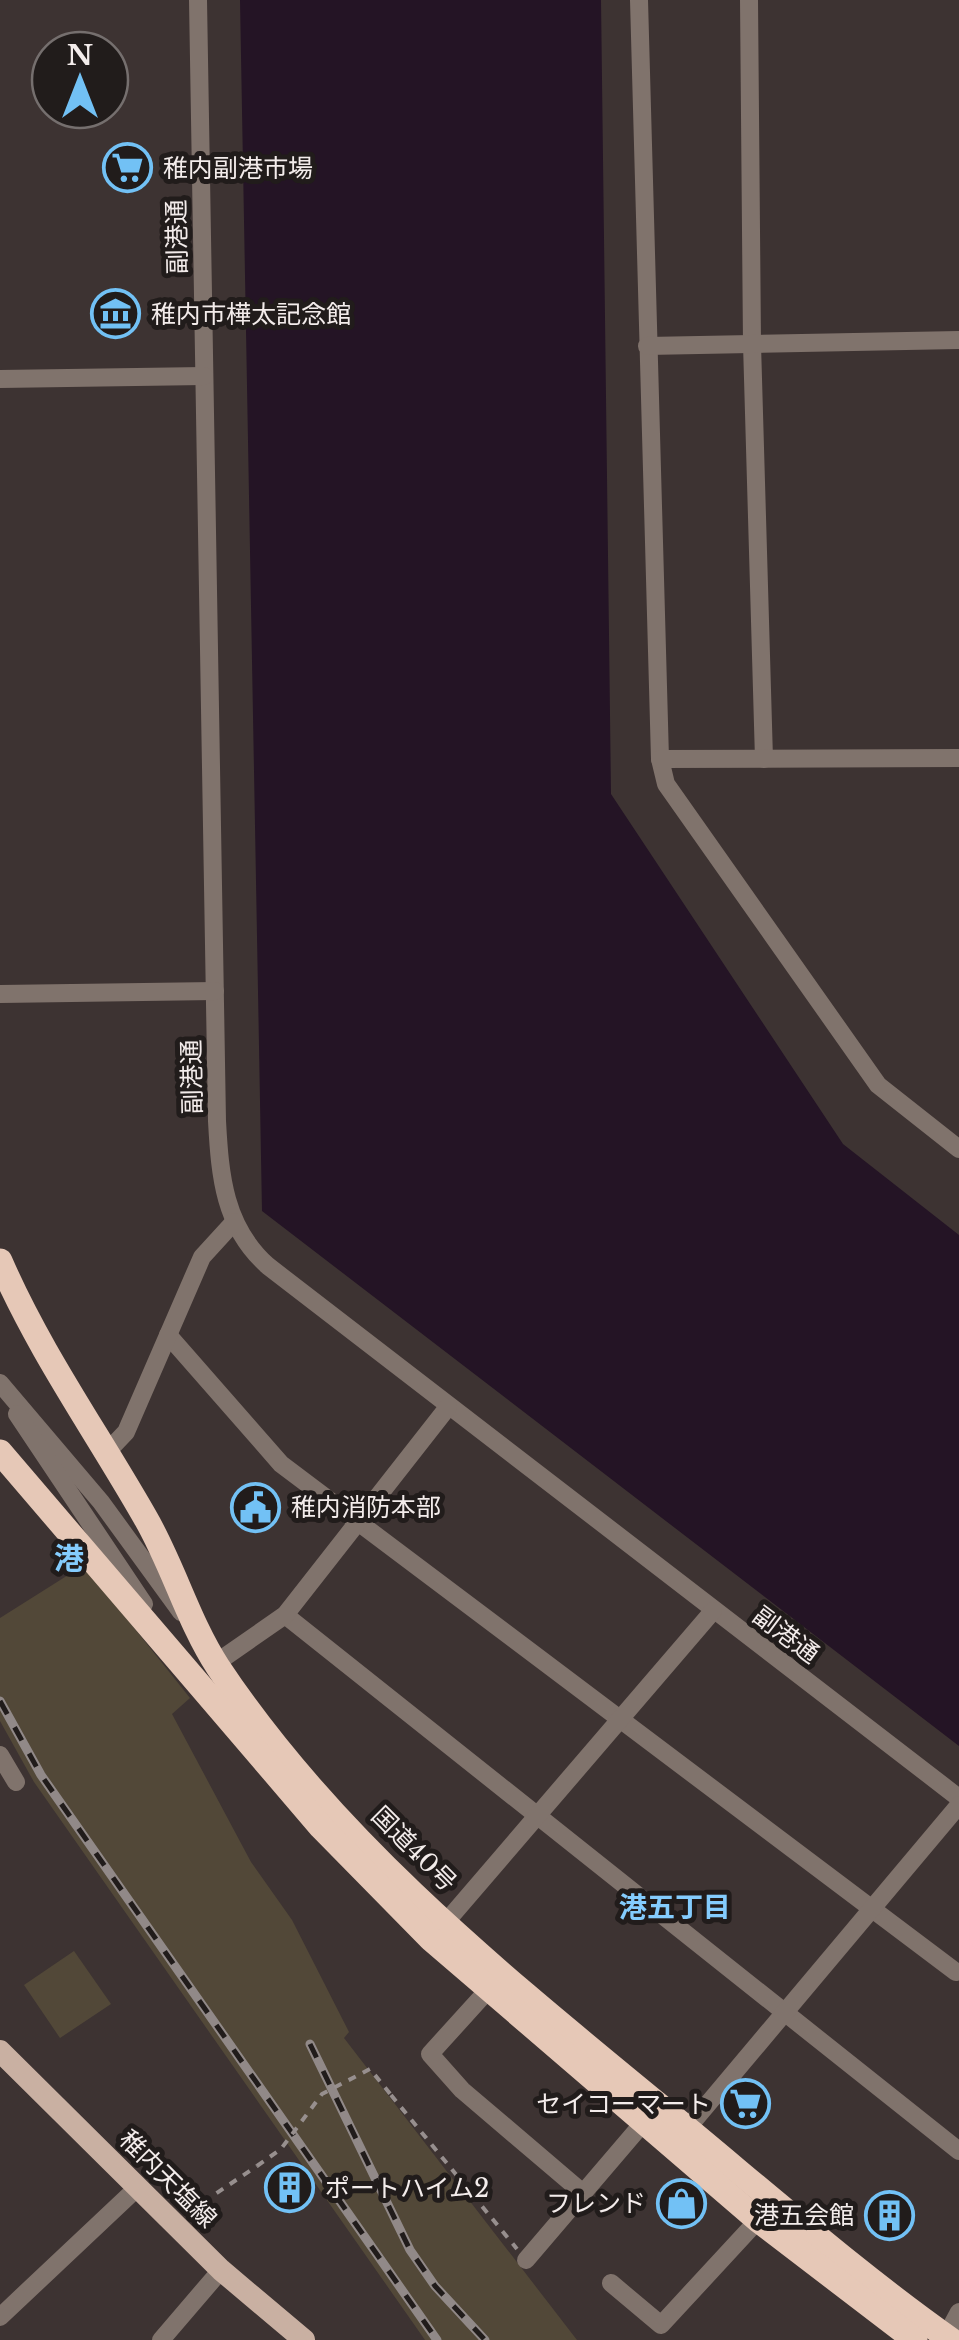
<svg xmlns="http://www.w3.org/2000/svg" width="959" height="2340" font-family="'Libre Baskerville','Noto Sans JP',serif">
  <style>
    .green { fill: #524838 }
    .water { fill: #241425 }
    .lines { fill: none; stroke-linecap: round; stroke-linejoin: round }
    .path { stroke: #978f8e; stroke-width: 4; stroke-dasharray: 8 8; stroke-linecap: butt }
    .minor { stroke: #80736c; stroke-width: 18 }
    .major { stroke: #c9b0a2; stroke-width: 22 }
    .highway { stroke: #e6c8b7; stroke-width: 25 }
    .rail-casing { stroke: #918988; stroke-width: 9 }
    .rail { stroke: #211c1b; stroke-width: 5; stroke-dasharray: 15; stroke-linecap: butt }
    .path-bridge { stroke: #978f8e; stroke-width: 4; stroke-dasharray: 8 8; stroke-linecap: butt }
    .labels { text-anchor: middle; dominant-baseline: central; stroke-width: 10; stroke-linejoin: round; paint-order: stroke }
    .poi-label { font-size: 25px; fill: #f3eceb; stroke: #211c1b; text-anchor: start }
    .street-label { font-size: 25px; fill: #f3eceb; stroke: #211c1b }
    .neighbourhood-label { font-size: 28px; font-weight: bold; fill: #84ccfd; stroke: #211c1b }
    .quarter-label { font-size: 30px; font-weight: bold; fill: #84ccfd; stroke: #211c1b }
  </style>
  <rect width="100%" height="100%" fill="#3d3332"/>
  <g class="green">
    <path d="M84,1565L190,1698L172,1714L251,1862L292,1920L349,2032L344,2038L577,2340H425L34,1782L0,1721V1618Z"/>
    <path d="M74,1951L111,2004L60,2038L24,1985Z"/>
  </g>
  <path class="water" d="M240,0H601L611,794L843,1144L959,1235V1746L262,1211Z"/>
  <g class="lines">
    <g class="path">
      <path d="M391,2095L517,2249"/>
      <path d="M190,2211L257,2166"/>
    </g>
    <g class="minor">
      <path d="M198,0L217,1121C220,1176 224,1227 268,1266L959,1798"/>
      <path d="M639,0L660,759L666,784L878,1085L959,1149"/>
      <path d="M749,0L752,344L764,759"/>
      <path d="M647,346L959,340"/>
      <path d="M0,379L204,376"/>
      <path d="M660,759L959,758"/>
      <path d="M0,994L215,991"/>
      <path d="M168,1335L281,1464L956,1972"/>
      <path d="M0,1383L101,1502L181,1612"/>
      <path d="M17,1414L144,1604"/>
      <path d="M106,1453L126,1432L202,1257L234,1222"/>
      <path d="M285,1615L959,2151"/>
      <path d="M210,1654L216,1663L285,1615L448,1407"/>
      <path d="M0,1755L16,1782"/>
      <path d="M440,1929L713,1611"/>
      <path d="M488,1990L430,2054L462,2090L583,2193"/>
      <path d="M680,2137L959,1805"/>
      <path d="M526,2260L649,2116"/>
      <path d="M611,2283L661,2325L758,2220"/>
      <path d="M0,2317L138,2187"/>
      <path d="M161,2340L221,2270"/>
      <path d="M944,2340L959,2312"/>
    </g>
    <path class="major" d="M0,2051L221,2270L304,2340"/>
    <g class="highway">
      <path d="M0,1261C40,1353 96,1431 145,1517C173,1565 188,1621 218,1667C332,1839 498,1973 656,2103C754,2183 848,2267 951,2340"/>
      <path d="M0,1452L321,1827L431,1939L758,2220L915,2340"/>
    </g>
    <defs>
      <g id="rail">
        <path d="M0,1701L41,1775L437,2340"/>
        <path d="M310,2044L410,2250L435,2286L485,2340"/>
      </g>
    </defs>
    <use href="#rail" class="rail-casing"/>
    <use href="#rail" class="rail"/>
    <path class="path-bridge" d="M257,2166L281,2149L322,2094L370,2069L391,2095"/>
  </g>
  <defs>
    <symbol id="supermarket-ring" viewBox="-11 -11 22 22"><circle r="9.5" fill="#211c1b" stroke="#72c1f5" stroke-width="1.5"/><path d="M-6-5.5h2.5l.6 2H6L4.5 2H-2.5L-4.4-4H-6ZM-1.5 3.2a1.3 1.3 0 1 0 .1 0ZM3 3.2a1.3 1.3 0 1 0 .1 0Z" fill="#72c1f5"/></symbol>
    <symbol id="museum-ring" viewBox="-11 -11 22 22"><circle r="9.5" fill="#211c1b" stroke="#72c1f5" stroke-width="1.5"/><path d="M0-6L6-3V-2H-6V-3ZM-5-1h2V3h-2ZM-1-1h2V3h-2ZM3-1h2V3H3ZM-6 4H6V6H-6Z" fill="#72c1f5"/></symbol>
    <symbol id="civic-ring" viewBox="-11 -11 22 22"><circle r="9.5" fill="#211c1b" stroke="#72c1f5" stroke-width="1.5"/><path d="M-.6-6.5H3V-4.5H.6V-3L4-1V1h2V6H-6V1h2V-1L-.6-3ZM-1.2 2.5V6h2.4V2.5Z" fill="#72c1f5"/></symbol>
    <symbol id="building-ring" viewBox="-11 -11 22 22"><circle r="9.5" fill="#211c1b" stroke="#72c1f5" stroke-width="1.5"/><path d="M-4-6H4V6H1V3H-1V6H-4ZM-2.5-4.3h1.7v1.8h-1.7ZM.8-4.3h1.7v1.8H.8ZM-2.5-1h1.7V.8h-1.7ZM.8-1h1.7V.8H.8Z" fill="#72c1f5"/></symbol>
    <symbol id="shop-ring" viewBox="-11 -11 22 22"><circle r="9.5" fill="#211c1b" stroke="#72c1f5" stroke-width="1.5"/><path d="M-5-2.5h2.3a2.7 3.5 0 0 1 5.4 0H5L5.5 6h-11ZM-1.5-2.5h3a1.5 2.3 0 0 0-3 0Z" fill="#72c1f5"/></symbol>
  </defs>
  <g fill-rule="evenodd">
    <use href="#supermarket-ring" x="100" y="140" width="55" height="55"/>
    <use href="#museum-ring" x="88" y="286" width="55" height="55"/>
    <use href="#civic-ring" x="228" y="1480" width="55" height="55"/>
    <use href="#supermarket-ring" x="718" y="2076" width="55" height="55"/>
    <use href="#building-ring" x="262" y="2160" width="55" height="55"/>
    <use href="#shop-ring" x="654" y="2176" width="55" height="55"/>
    <use href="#building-ring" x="862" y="2188" width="55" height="55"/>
  </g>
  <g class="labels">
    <g class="poi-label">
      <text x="163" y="168">稚内副港市場</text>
      <text x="151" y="314">稚内市樺太記念館</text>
      <text x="291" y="1507">稚内消防本部</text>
      <text x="711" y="2104" text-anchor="end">セイコーマート</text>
      <text x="325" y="2188">ポートハイム2</text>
      <text x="646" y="2203" text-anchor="end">フレンド</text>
      <text x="854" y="2215" text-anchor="end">港五会館</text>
    </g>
    <g class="street-label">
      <text transform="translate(177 237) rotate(-91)">副港通</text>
      <text transform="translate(192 1077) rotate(-91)">副港通</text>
      <text transform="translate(786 1635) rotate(37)">副港通</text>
      <text transform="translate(414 1849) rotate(45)">国道40号</text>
      <text transform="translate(168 2179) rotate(45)">稚内天塩線</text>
    </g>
    <g class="neighbourhood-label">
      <text x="675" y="1907">港五丁目</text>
    </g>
    <g class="quarter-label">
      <text x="69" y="1558">港</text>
    </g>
  </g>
  <g transform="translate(80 80)"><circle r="48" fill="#211c1b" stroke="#756f6e" stroke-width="2.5"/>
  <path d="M0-8L18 38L0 25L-18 38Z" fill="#72c1f5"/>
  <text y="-15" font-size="28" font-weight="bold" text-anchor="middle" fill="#f3eceb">N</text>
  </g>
</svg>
